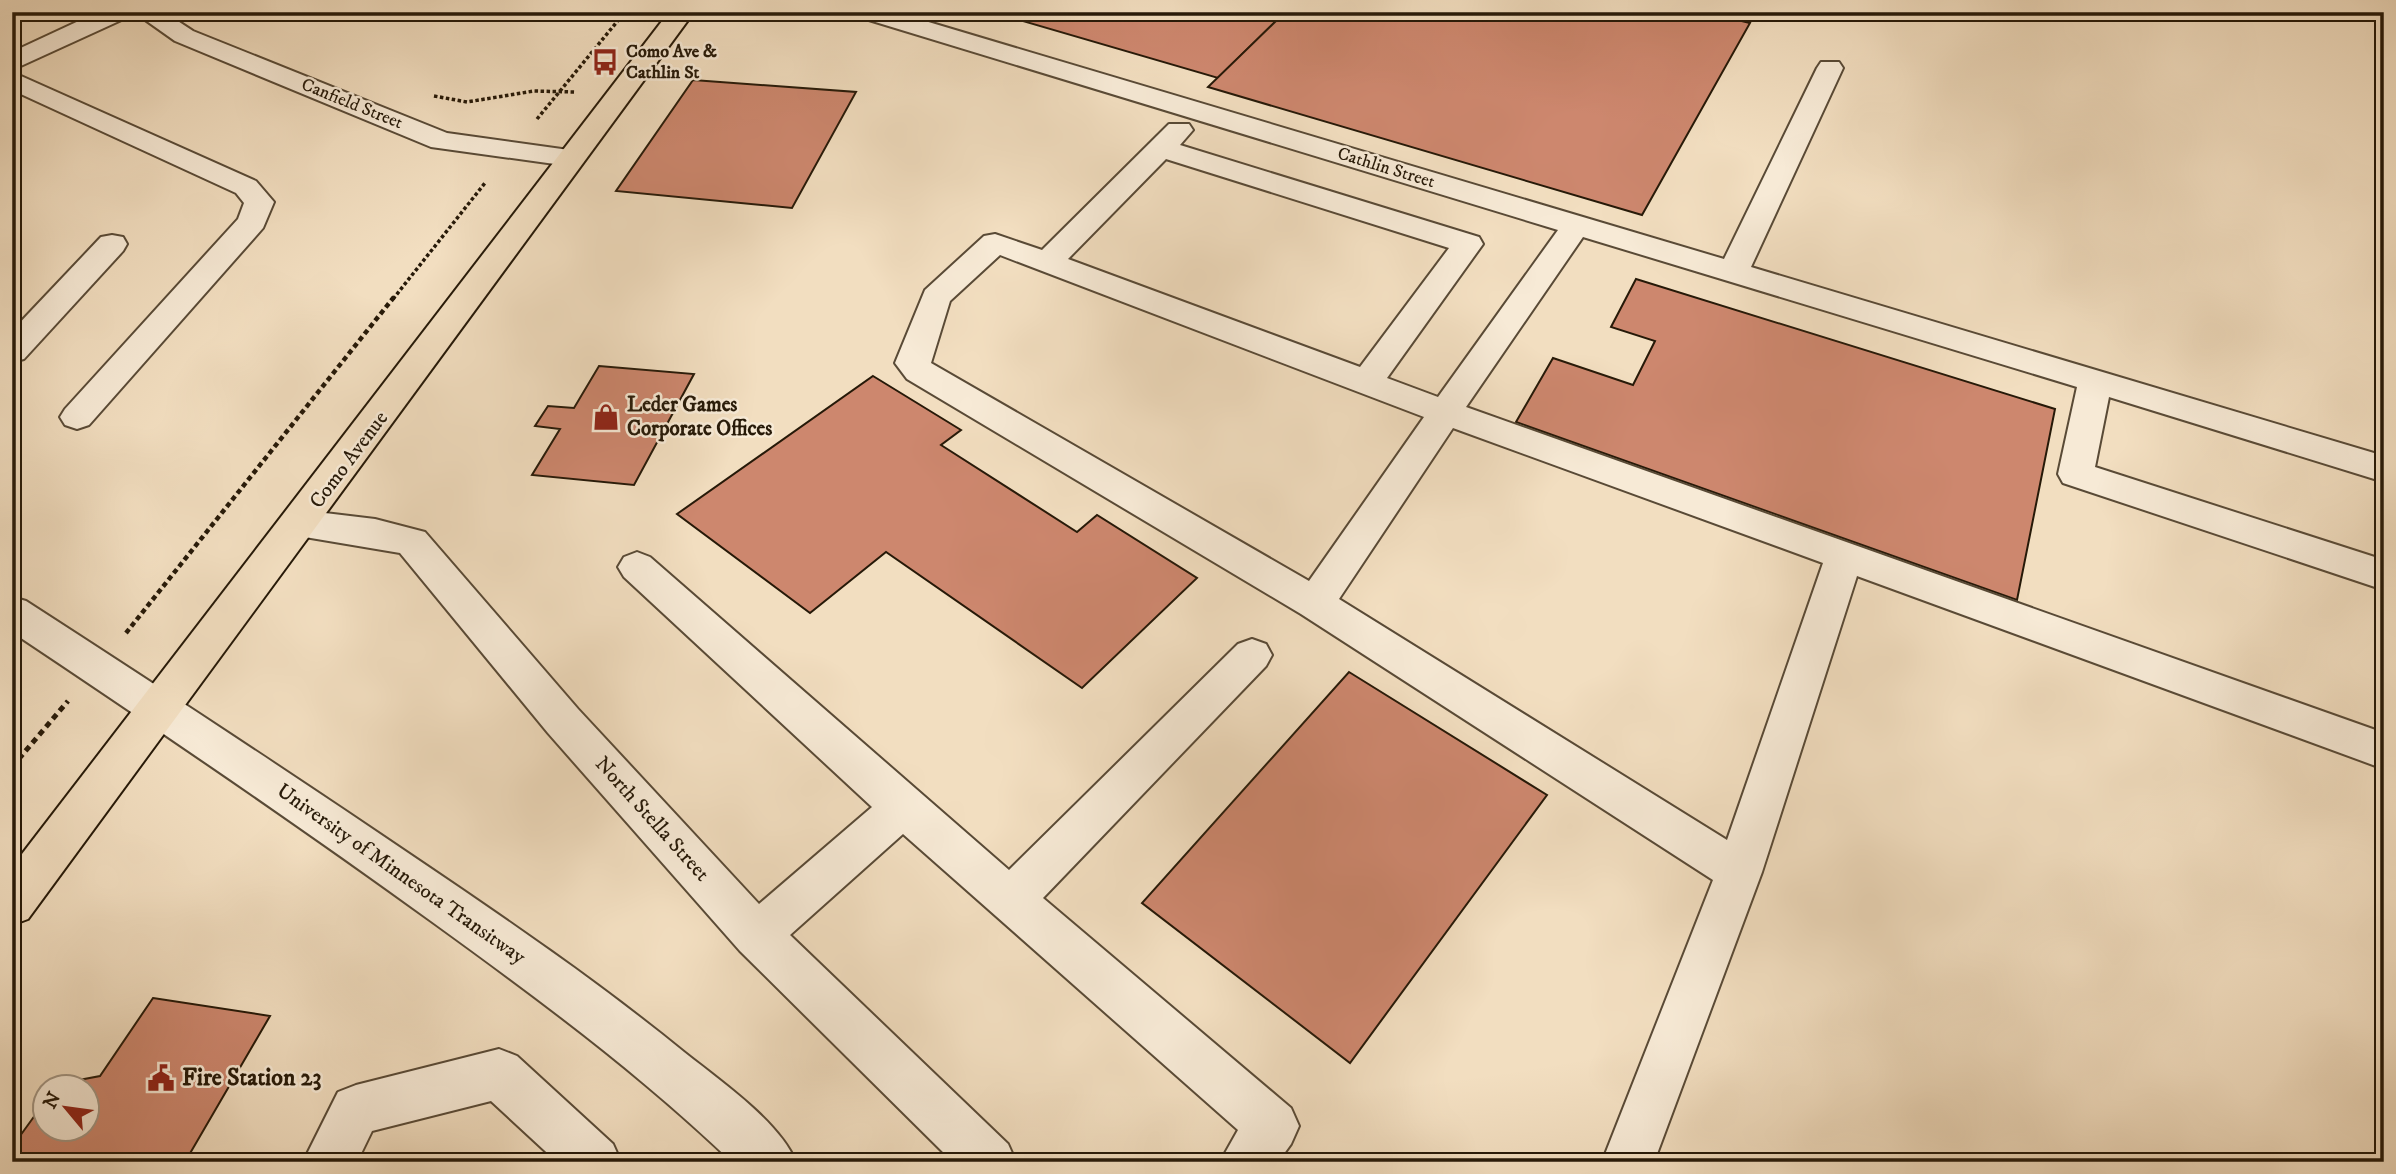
<svg xmlns="http://www.w3.org/2000/svg" width="2396" height="1174" font-family="'IM FELL DW Pica',serif">
  <style>
    .building { fill: #cd876e; stroke: #261908; stroke-width: 2 }
    .lines { fill: none; stroke-linecap: round; stroke-linejoin: round }
    .minor-casing { stroke: #594a36; stroke-width: 4 }
    .major-casing { stroke: #261908; stroke-width: 4 }
    .path-far2 { stroke: #261908; stroke-width: 3.5; stroke-dasharray: 3.5 2.5; stroke-linecap: butt }
    .path-far1 { stroke: #261908; stroke-width: 4.5; stroke-dasharray: 5 3.5; stroke-linecap: butt }
    .path { stroke: #261908; stroke-width: 5; stroke-dasharray: 6 4.5; stroke-linecap: butt }
    .minor { fill: #f7ead6; fill-rule: evenodd }
    .major { fill: #f2dec0; fill-rule: evenodd }
    .labels { text-anchor: middle; dominant-baseline: central; stroke-width: 5; stroke-linejoin: round; paint-order: stroke }
    .far-poi-label { font-size: 18px; font-weight: bold; fill: #261908; stroke: #f7ead6; text-anchor: start }
    .far-street-label { font-size: 18px; fill: #261908; stroke: #f7ead6 }
    .poi-label { font-size: 21px; font-weight: bold; fill: #261908; stroke: #f7ead6; text-anchor: start }
    .street-label { font-size: 21px; fill: #261908; stroke: #f7ead6 }
    .near-poi-label { font-size: 24px; font-weight: bold; fill: #261908; stroke: #f7ead6; text-anchor: start }
  </style>
  <rect width="100%" height="100%" fill="#f2dec0"/>
  <filter id="stains"><feTurbulence type="fractalNoise" baseFrequency=".00286" numOctaves="4"/><feColorMatrix values="0 0 0 0 .2 0 0 0 0 .09 0 0 0 0 .02 0 0 0 .5 -.17"/></filter>
  <radialGradient id="worn" r=".72"><stop offset=".6" stop-color="#630" stop-opacity="0"/><stop offset="1" stop-color="#630" stop-opacity=".3"/></radialGradient>
  <g class="building">
    <path d="M992,12H1256L1253,15L1276,21L1218,78Z"/>
    <path d="M1256,12H1704L1750,23L1642,215L1208,87L1276,21L1253,15Z"/>
    <path d="M693,80L856,92L792,208L616,191Z"/>
    <path d="M1636,279L2055,409L2017,600L1516,422L1553,358L1633,385L1655,341L1611,327Z"/>
    <path d="M599,366L694,374L634,485L532,475L560,429L535,426L548,406L574,408Z"/>
    <path d="M873,376L961,430L941,445L1077,532L1097,515L1197,578L1082,688L886,552L810,613L677,514Z"/>
    <path d="M1349,672L1547,795L1350,1063L1142,903Z"/>
    <path d="M153,998L270,1016L185,1162H12V1147L46,1100V1128H88V1086H65L79,1080L100,1076Z"/>
  </g>
  <g class="lines">
    <defs>
      <g id="minor">
        <path d="M98,12H131L128,17L12,70V52Z"/>
        <path d="M134,12H164L193,31L447,133L569,150L579,152L583,158L579,164L569,166L431,147L175,41Z"/>
        <path d="M856,12H895L1724,259L1817,68L1821,62H1839L1843,68L1751,267L2384,456V482L2109,397L2095,467L2384,560V590L2063,483L2058,474L2077,387L1583,237L1466,407L2384,733V769L1857,576L1762,872L1654,1162H1602L1713,880L1301,614L907,379L895,363L925,290L984,236L995,234L1042,250L1169,124H1189L1193,130L1180,145L1479,237L1483,244L1387,378L1438,397L1558,230L859,17ZM1166,159L1449,248L1360,367L1068,259ZM1000,255L1424,417L1309,581L931,363L950,301ZM1453,428L1823,563L1727,840L1339,599Z"/>
        <path d="M12,72L256,181L274,202L263,228L89,425L77,429L65,425L60,417L65,409L238,219L244,203L236,193L12,90Z"/>
        <path d="M112,235L123,237L127,244L123,251L24,359L12,362V331L101,237Z"/>
        <path d="M300,510L375,519L425,532L578,709L759,904L872,807L624,577L618,567L624,557L637,552L650,557L1009,870L1238,644L1252,639L1266,644L1272,655L1266,666L1043,898L1291,1108L1299,1126L1291,1144L1278,1162H1220L1238,1130L903,834L790,935L1008,1144L1016,1162H953L740,951L548,733L400,553L287,534L281,524L287,514Z"/>
        <path d="M12,597L26,601C156,685 286,770 414,857C506,919 598,982 684,1052C719,1080 779,1121 796,1162H732C639,1073 535,996 431,921C293,821 153,726 12,632Z"/>
        <path d="M499,1049L517,1056L613,1144L621,1162H557L491,1101L372,1131L357,1162H303L338,1092L356,1085Z"/>
      </g>
      <path id="major" d="M669,12H694L28,919L12,925V867Z"/>
    </defs>
    <use href="#minor" class="minor-casing"/>
    <use href="#major" class="major-casing"/>
    <g class="path-far2">
      <path d="M434,96L467,102L534,91L575,92"/>
      <path d="M537,119L625,12"/>
      <path d="M393,299L485,183"/>
    </g>
    <path class="path-far1" d="M126,633L394,297"/>
    <path class="path" d="M12,767L68,701"/>
    <use href="#minor" class="minor"/>
    <use href="#major" class="major"/>
  </g>
  <defs>
    <symbol id="bus-bare" viewBox="-9 -9 18 18"><path d="M-5-6H5V4H4V6H2V4H-2V6H-4V4H-5ZM-3.5-4V0h7V-4ZM-3.5 1.2v1.5H-2V1.2ZM2 1.2v1.5H3.5V1.2Z" fill="#8f2418" stroke="#f7ead6" stroke-width="2.5" paint-order="stroke"/></symbol>
    <symbol id="shop-bare" viewBox="-9 -9 18 18"><path d="M-5-2.5h2.3a2.7 3.5 0 0 1 5.4 0H5L5.5 6h-11ZM-1.5-2.5h3a1.5 2.3 0 0 0-3 0Z" fill="#8f2418" stroke="#f7ead6" stroke-width="2.5" paint-order="stroke"/></symbol>
    <symbol id="civic-bare" viewBox="-9 -9 18 18"><path d="M-.6-6.5H3V-4.5H.6V-3L4-1V1h2V6H-6V1h2V-1L-.6-3ZM-1.2 2.5V6h2.4V2.5Z" fill="#8f2418" stroke="#f7ead6" stroke-width="2.5" paint-order="stroke"/></symbol>
  </defs>
  <g fill-rule="evenodd">
    <use href="#bus-bare" x="586" y="43" width="38" height="38"/>
    <use href="#shop-bare" x="587" y="398" width="38" height="38"/>
    <use href="#civic-bare" x="142" y="1059" width="38" height="38"/>
  </g>
  <g class="labels">
    <g class="far-poi-label">
      <text x="626" y="52">Como Ave &amp;<tspan x="626" dy="21">Cathlin St</tspan></text>
    </g>
    <g class="far-street-label">
      <text transform="translate(352 104) rotate(22)">Canfield Street</text>
      <text transform="translate(1386 168) rotate(17)">Cathlin Street</text>
    </g>
    <g class="poi-label">
      <text x="627" y="405">Leder Games<tspan x="627" dy="24">Corporate Offices</tspan></text>
    </g>
    <g class="street-label">
      <text transform="translate(349 460) rotate(-53)">Como Avenue</text>
      <text transform="translate(652 819) rotate(48)">North Stella Street</text>
      <text transform="translate(401 874) rotate(35)">University of Minnesota Transitway</text>
    </g>
    <g class="near-poi-label">
      <text x="182" y="1078">Fire Station 23</text>
    </g>
  </g>
  <rect width="2396" height="1174" fill="none" stroke="#f2dec0" stroke-width="42"/>
  <rect x="14" y="14" width="2368" height="1146" fill="none" stroke="#261908" stroke-width="3.5"/>
  <rect x="21" y="21" width="2354" height="1132" fill="none" stroke="#261908" stroke-width="2"/>
  <g transform="translate(66 1108) rotate(299)"><circle r="33" fill="#f7ead6" stroke="#a39684" stroke-width="2"/>
  <path d="M0-5L12 26L0 18L-12 26Z" fill="#8f2418"/>
  <text y="-10" font-size="19" font-weight="bold" text-anchor="middle" fill="#261908">N</text>
  </g>
  <rect width="100%" height="100%" filter="url(#stains)"/>
  <rect width="100%" height="100%" fill="url(#worn)"/>
</svg>
